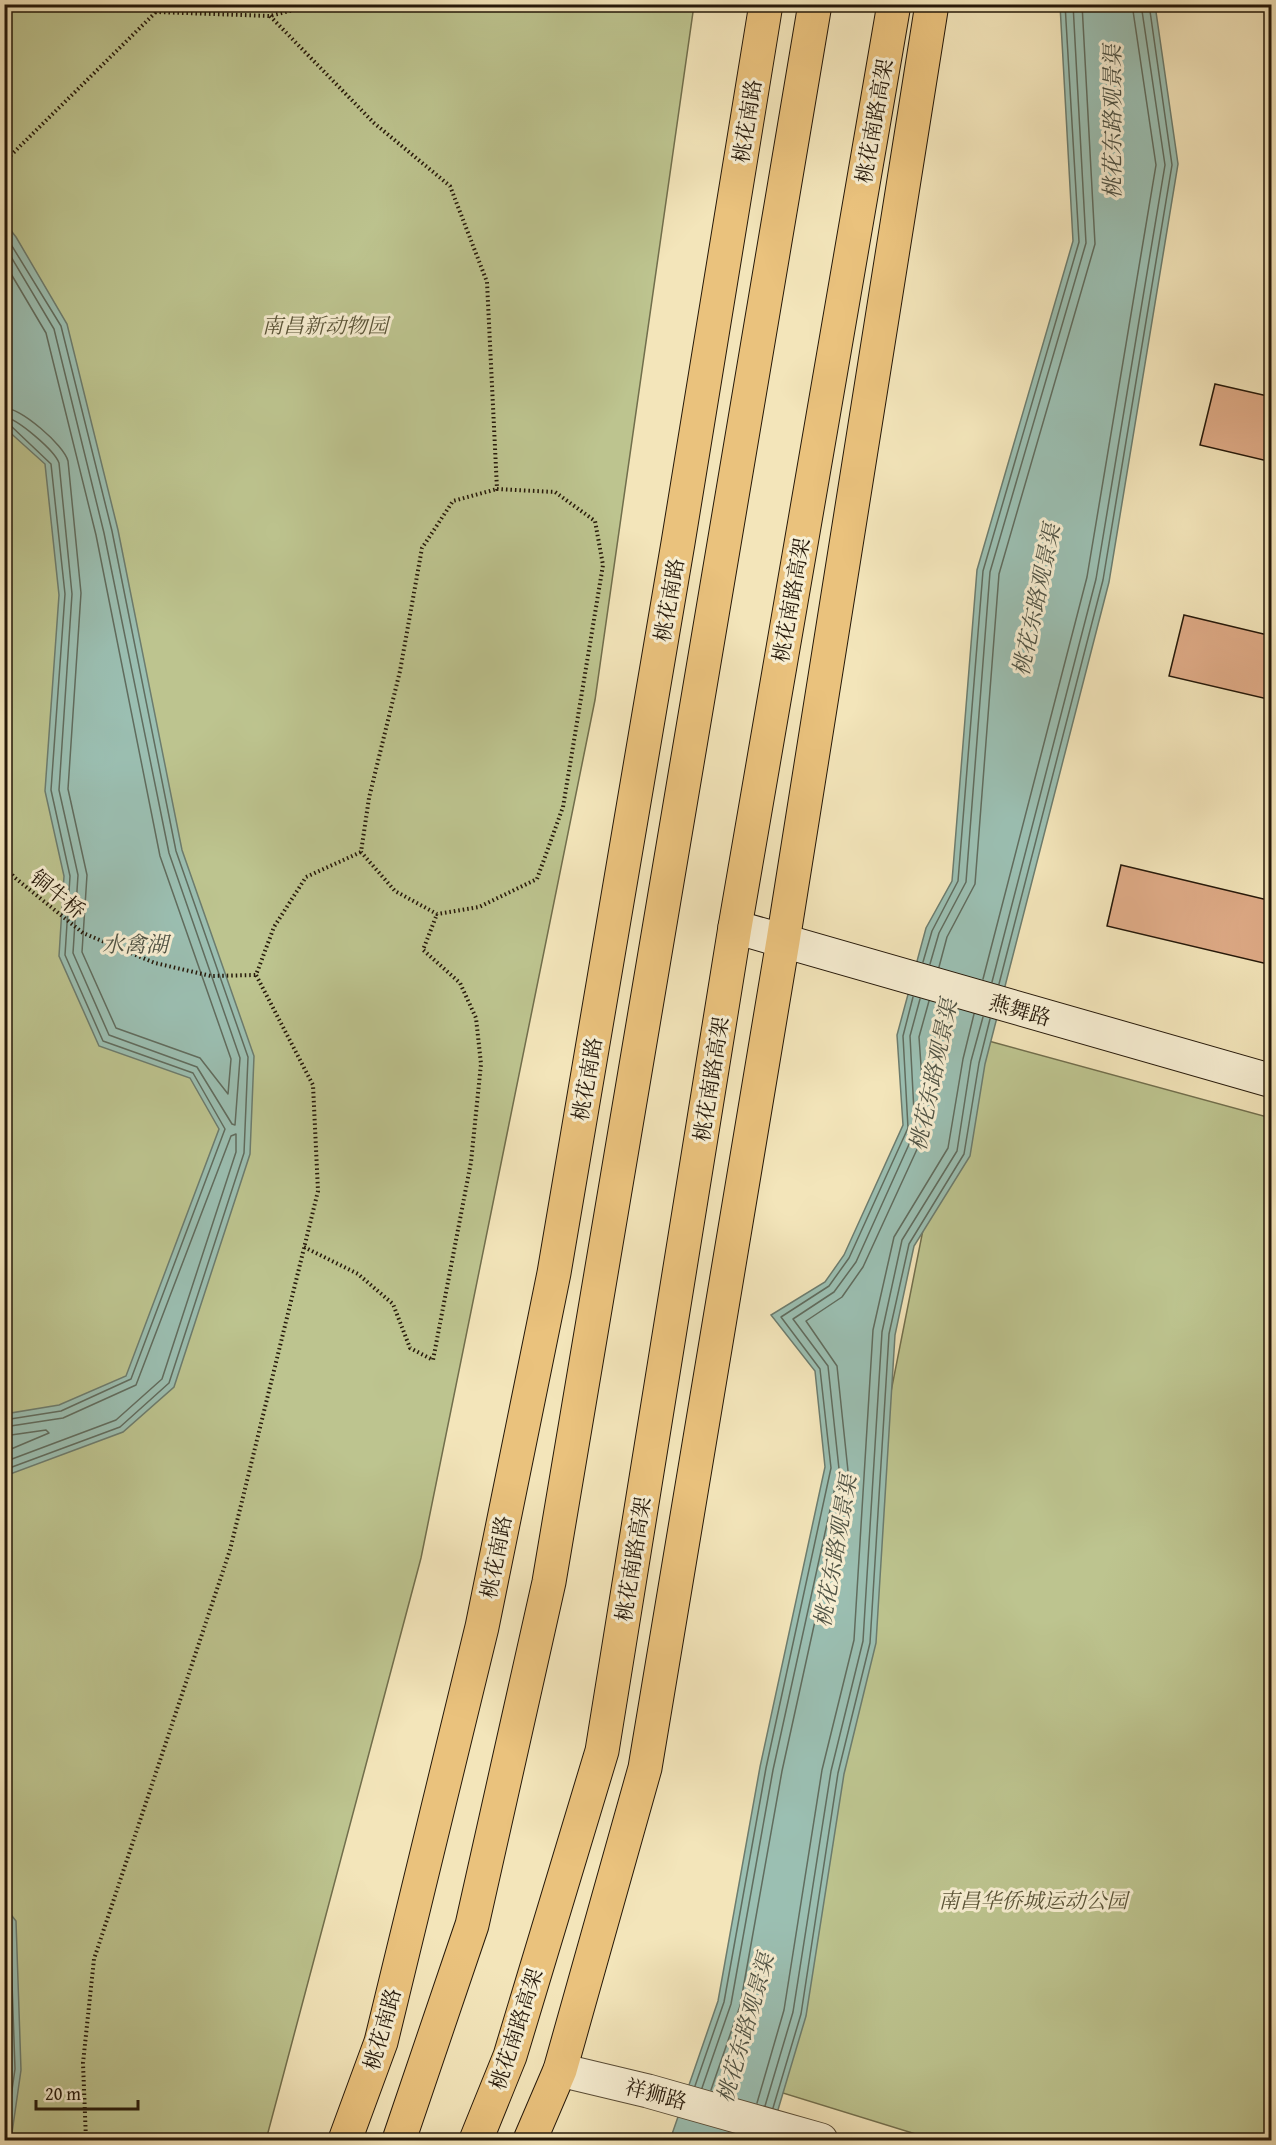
<svg xmlns="http://www.w3.org/2000/svg" width="1276" height="2145" font-family="'Gentium Book Plus','Noto Serif SC',serif">
  <style>
    .green { fill: #bdc48f; stroke: #716e4c; stroke-width: 1.5 }
    .water { fill: #9bbfb2; stroke: #6c7c6e; stroke-width: 1.5 }
    .lines { fill: none; stroke-linecap: round; stroke-linejoin: round }
    .shore { stroke: #606c5e; stroke-width: 1.5 }
    .building { fill: #dfab87; stroke: #251809; stroke-width: 1.5 }
    .street-casing { stroke: #584b35; stroke-width: 35 }
    .secondary-casing { stroke: #251809; stroke-width: 35 }
    .primary-casing { stroke: #251809; stroke-width: 35 }
    .highway-casing { stroke: #251809; stroke-width: 35 }
    .path { stroke: #251809; stroke-width: 4; stroke-dasharray: 1.5 3; stroke-linecap: butt }
    .street { stroke: #f7eed2; stroke-width: 33 }
    .secondary { stroke: #f7eed2; stroke-width: 33 }
    .primary { stroke: #eac27d; stroke-width: 33 }
    .highway { stroke: #eac27d; stroke-width: 33 }
    .labels { text-anchor: middle; dominant-baseline: central; stroke-width: 6; stroke-linejoin: round; paint-order: stroke }
    .street-label { font-size: 21px; fill: #251809; stroke: #f7eed2 }
    .park-label { font-size: 21px; font-style: italic; fill: #5a5438; stroke: #f7eed2 }
    .water-label { font-size: 22px; font-style: italic; fill: #4e5244; stroke: #f7eed2 }
  </style>
  <rect width="100%" height="100%" fill="#f3e5ba"/>
  <filter id="stains"><feTurbulence type="fractalNoise" baseFrequency=".00333" numOctaves="4"/><feColorMatrix values="0 0 0 0 .2 0 0 0 0 .09 0 0 0 0 .02 0 0 0 .5 -.17"/></filter>
  <radialGradient id="worn" r=".72"><stop offset=".6" stop-color="#630" stop-opacity="0"/><stop offset="1" stop-color="#630" stop-opacity=".3"/></radialGradient>
  <g class="green">
    <path d="M5,5H694L595,700L421,1558L266,2140H5Z"/>
    <path d="M974,1037L1271,1118V2140H935L754,2084L938,1154Z"/>
  </g>
  <g class="water">
    <path d="M1060,5H1155L1178,164L1109,582L985,1064L970,1156L914,1246L895,1335L876,1643L844,1774L806,2016L769,2140H670L718,2001L760,1767L825,1467L815,1371L771,1315L825,1282L844,1255L903,1125L897,1035L926,928L952,881L977,570L1073,241Z"/>
    <path d="M5,223L16,237L67,324L118,530L182,850L254,1056L250,1154L174,1387L123,1432L5,1476V1414L59,1405L126,1376L219,1129L190,1078L99,1046L59,956L64,876L45,791L59,595L45,464L5,428Z"/>
    <path d="M5,1907L16,1921L21,2070L11,2140H4Z"/>
  </g>
  <g class="lines">
    <g class="shore">
      <path d="M4,233L61,326L112,531L176,851L248,1057L244,1153L169,1383L120,1427L4,1470"/>
      <path d="M4,245L54,329L104,533L169,853L240,1058L235,1125L232,1124L197,1067L109,1035L73,953L78,875L59,790L72,594L59,463C55,451 17,418 4,417"/>
      <path d="M4,262L46,333L96,535L160,856L231,1059L228,1094L200,1058L116,1028L82,952L87,875L68,789L81,593L68,461C64,445 21,408 4,408"/>
      <path d="M4,424L11,426L51,464L65,594L51,790L70,876L65,955L103,1041L193,1073L225,1129L131,1379L61,1411L4,1420"/>
      <path d="M923,962L932,931L958,881L983,571L1079,242L1065,4"/>
      <path d="M930,964L939,933L966,882L990,572L1086,243L1073,4"/>
      <path d="M939,967L947,937L975,884L999,574L1095,244L1082,4"/>
      <path d="M983,979L1087,577L1156,165L1132,4"/>
      <path d="M992,982L1096,579L1165,165L1141,4"/>
      <path d="M999,984L1103,580L1172,165L1149,4"/>
      <path d="M4,1427L63,1418L136,1385L231,1136L236,1134V1152L162,1379L116,1420L4,1462"/>
      <path d="M4,1436L46,1430L49,1433L4,1452"/>
      <path d="M4,1916L10,1924L15,2069L5,2140"/>
      <path d="M4,1975L8,2069L4,2091"/>
      <path d="M695,2086L724,2002L766,1768L831,1468L820,1369L781,1317L829,1286L849,1258L908,1128L903,1036L913,997"/>
      <path d="M702,2088L731,2004L773,1770L839,1469L828,1366L793,1319L834,1292L856,1262L915,1131L910,1036L920,999"/>
      <path d="M711,2090L740,2006L782,1771L848,1471L837,1366L806,1321L842,1297L863,1267L924,1134L925,1123L919,1037L929,1001"/>
      <path d="M757,2103L784,2010L822,1770L854,1640L873,1330L894,1237L948,1148L963,1059L974,1014"/>
      <path d="M765,2106L793,2012L831,1771L863,1641L882,1332L902,1240L957,1151L971,1061L983,1017"/>
      <path d="M773,2108L801,2014L838,1773L870,1643L889,1334L909,1244L964,1154L979,1063L990,1019"/>
    </g>
  </g>
  <g class="building">
    <rect x="1267" y="177" width="5" height="63"/>
    <path d="M1215,384L1272,397V462L1200,445Z"/>
    <path d="M1184,615L1272,636V700L1169,676Z"/>
    <path d="M1121,865L1272,901V965L1107,926Z"/>
  </g>
  <g class="lines">
    <defs>
      <path id="street" d="M560,2070L648,2091L821,2140"/>
      <path id="secondary" d="M735,927L1272,1081"/>
      <g id="primary">
        <path d="M345,2140L381,2042L482,1627L554,1273L678,543L766,4"/>
        <path d="M530,2140L560,2070L645,1768L783,941L932,4"/>
      </g>
      <g id="highway">
        <path d="M399,2140L472,1925L549,1582L815,4"/>
        <path d="M476,2140L510,2056L602,1751L735,927L894,4"/>
      </g>
    </defs>
    <use href="#street" class="street-casing"/>
    <use href="#secondary" class="secondary-casing"/>
    <use href="#primary" class="primary-casing"/>
    <use href="#highway" class="highway-casing"/>
    <g class="path">
      <path d="M150,4L156,12L270,16L317,4"/>
      <path d="M270,16L374,123L450,186L487,282L497,489L555,492L595,521L603,565L563,807L537,879L479,907L437,914L395,891L361,852L369,798L400,671L422,548L453,501L497,489"/>
      <path d="M4,162L156,12"/>
      <path d="M4,864L14,877L83,933L155,963L211,976L256,975"/>
      <path d="M304,1247L358,1274L393,1304L410,1348L433,1360L471,1162L481,1064L476,1018L460,983L423,950L437,914"/>
      <path d="M86,2140L83,2063L94,1959L230,1550L318,1191L313,1085L256,975L274,927L306,877L361,852"/>
    </g>
    <use href="#street" class="street"/>
    <use href="#secondary" class="secondary"/>
    <use href="#primary" class="primary"/>
    <use href="#highway" class="highway"/>
  </g>
  <g class="labels">
    <g class="street-label">
      <text transform="translate(747 121) rotate(-81)">桃花南路</text>
      <text transform="translate(874 121) rotate(-80)">桃花南路高架</text>
      <text transform="translate(669 600) rotate(-80)">桃花南路</text>
      <text transform="translate(791 600) rotate(-80)">桃花南路高架</text>
      <text transform="translate(58 894) rotate(39)">铜牛桥</text>
      <text transform="translate(1020 1010) rotate(16)">燕舞路</text>
      <text transform="translate(587 1079) rotate(-80)">桃花南路</text>
      <text transform="translate(711 1079) rotate(-81)">桃花南路高架</text>
      <text transform="translate(496 1557) rotate(-79)">桃花南路</text>
      <text transform="translate(633 1559) rotate(-81)">桃花南路高架</text>
      <text transform="translate(382 2029) rotate(-74)">桃花南路</text>
      <text transform="translate(516 2029) rotate(-72)">桃花南路高架</text>
      <text transform="translate(656 2094) rotate(15)">祥狮路</text>
    </g>
    <g class="park-label">
      <text x="325" y="325">南昌新动物园</text>
      <text x="1033" y="1900">南昌华侨城运动公园</text>
    </g>
    <g class="water-label">
      <text transform="translate(1112 122) rotate(-90)">桃花东路观景渠</text>
      <text transform="translate(1036 600) rotate(-78)">桃花东路观景渠</text>
      <text x="135" y="944">水禽湖</text>
      <text transform="translate(933 1075) rotate(-78)">桃花东路观景渠</text>
      <text transform="translate(835 1551) rotate(-80)">桃花东路观景渠</text>
      <text transform="translate(745 2028) rotate(-74)">桃花东路观景渠</text>
    </g>
  </g>
  <rect width="1276" height="2145" fill="none" stroke="#f3e5ba" stroke-width="24"/>
  <rect x="6" y="6" width="1264" height="2133" fill="none" stroke="#251809" stroke-width="3"/>
  <rect x="12" y="12" width="1252" height="2121" fill="none" stroke="#251809" stroke-width="1.5"/>
  <path d="M36 2100v9h102v-9" fill="none" stroke="#251809" stroke-width="3"/>
  <text x="45" y="2100" font-size="18" fill="#251809" stroke="#f7eed2" stroke-width="4.5" paint-order="stroke">20 m</text>
  <rect width="100%" height="100%" filter="url(#stains)"/>
  <rect width="100%" height="100%" fill="url(#worn)"/>
</svg>
